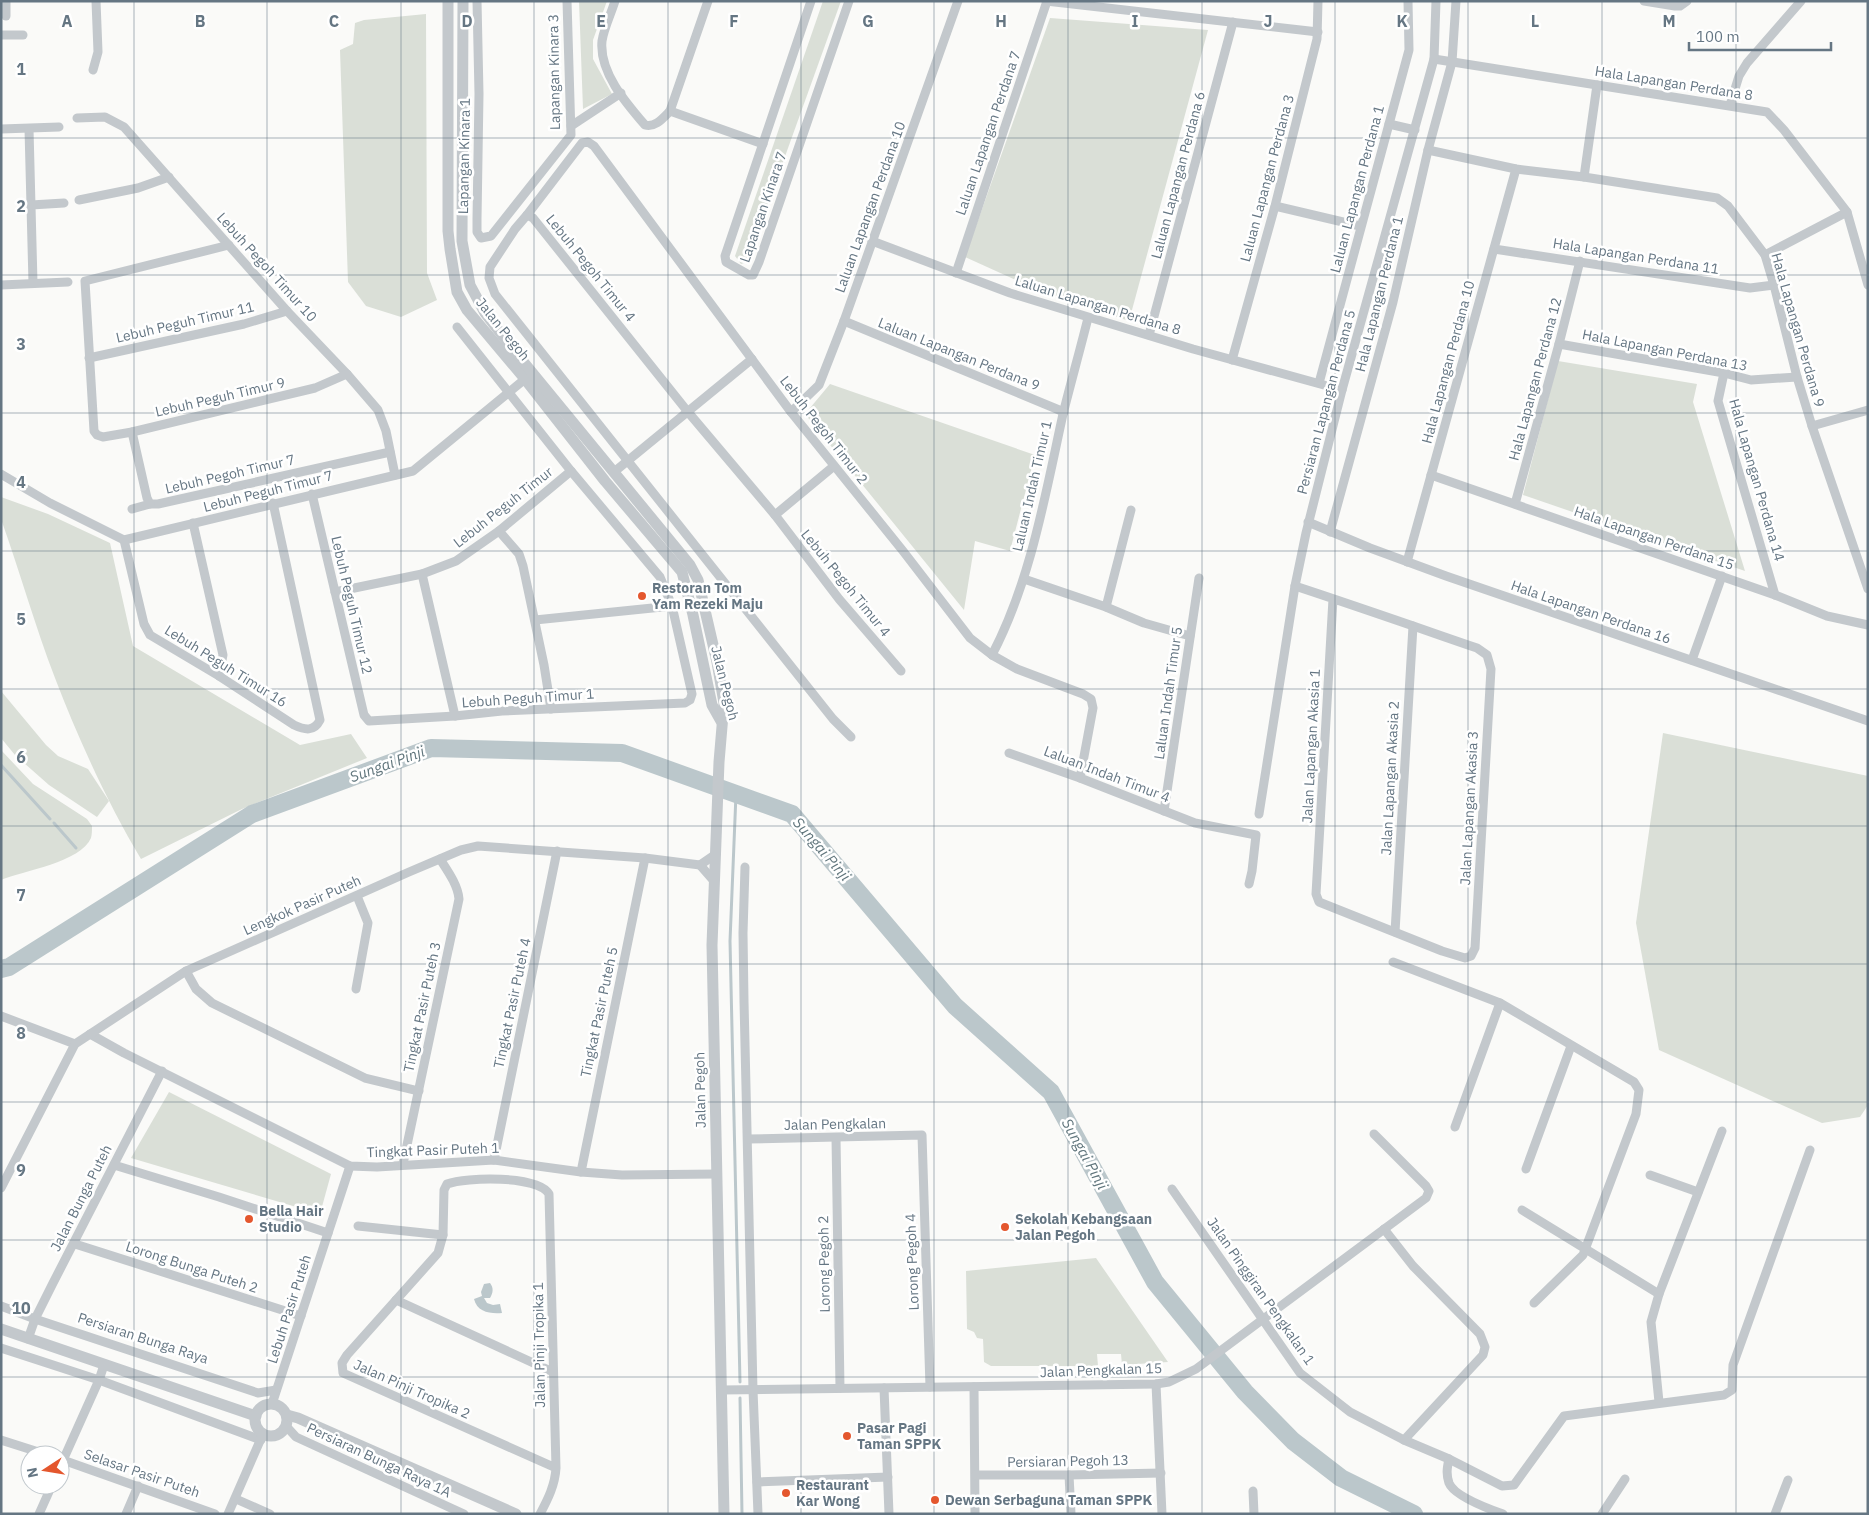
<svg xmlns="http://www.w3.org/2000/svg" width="1869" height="1515" font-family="'IBM Plex Sans',sans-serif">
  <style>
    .green { fill: #dadfd7 }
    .water { fill: #bbc7cb }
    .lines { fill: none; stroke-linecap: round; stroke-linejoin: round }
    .stream { stroke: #bbc7cb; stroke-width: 3 }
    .river { stroke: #bbc7cb; stroke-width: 18 }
    .minor { stroke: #c3c8cc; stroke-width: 9 }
    .tertiary { stroke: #c3c8cc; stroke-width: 11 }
    .grid { fill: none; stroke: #657683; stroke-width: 1; stroke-opacity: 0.55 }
    .poi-dot { fill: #e4572e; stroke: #fff; stroke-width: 2 }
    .labels { text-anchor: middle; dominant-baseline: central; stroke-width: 5; stroke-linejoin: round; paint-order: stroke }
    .street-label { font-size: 14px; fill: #657683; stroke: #fff }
    .poi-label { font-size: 14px; font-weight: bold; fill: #657683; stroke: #fff; text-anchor: start }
    .water-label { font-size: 15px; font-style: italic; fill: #60757c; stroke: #fff }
    .grid-label { font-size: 16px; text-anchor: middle; font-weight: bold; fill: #657683; stroke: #fff; stroke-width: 5; stroke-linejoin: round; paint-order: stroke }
  </style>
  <rect width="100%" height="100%" fill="#fafaf8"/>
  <g class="green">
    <path d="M579,1H607L593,40V59L612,94L583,109Z"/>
    <path d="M823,1H841L747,262L741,264L735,256Z"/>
    <path d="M426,14L427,273L437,300L401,317L366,306L348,282L340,50L353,44L355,23L364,20Z"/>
    <path d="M1050,18L1208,30L1129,321L1036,289L965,257Z"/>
    <path d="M1558,361L1697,384L1693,402L1745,571L1523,495Z"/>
    <path d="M830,384L1035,455L1010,551L975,541L964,610L805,414Z"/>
    <path d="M1,497L48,514L110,543L133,646L300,745L351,734L367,758L242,809L141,859C108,804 78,738 55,678C35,626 20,572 1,519Z"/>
    <path d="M1,691L46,745L58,756L88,769L109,801L97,817L49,785L15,755L1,738Z"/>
    <path d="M1663,733L1868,776V1105L1860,1117L1822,1123L1659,1050L1636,923Z"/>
    <path d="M1,750L33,784L87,819L92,826C92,830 92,834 91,838C81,862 23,871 1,880Z"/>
    <path d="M169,1092L331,1174L320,1214L131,1158Z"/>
    <path d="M1096,1258L1168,1362L1122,1365L1121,1354H1097L1098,1366H991L984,1362L983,1339L977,1338L974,1332L967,1329L966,1271Z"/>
  </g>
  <path class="water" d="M490,1283C494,1288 493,1293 490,1298H484L487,1303L493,1305L500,1304L502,1313C490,1314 477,1312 474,1299L482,1296L481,1292L484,1284Z"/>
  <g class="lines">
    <g class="stream">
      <path d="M1,765L50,819"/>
      <path d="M736,794L730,941L740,1382"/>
      <path d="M54,823L76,848"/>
      <path d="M740,1398L742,1514"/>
    </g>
    <path class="river" d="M1,969L9,967L252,814L431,748L622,753L792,814L955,1006L1051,1092L1155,1282L1245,1392L1293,1441L1341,1478L1414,1514"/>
    <g class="minor">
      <path d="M6,1V16"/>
      <path d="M477,1L479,94L477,219V232L481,238L491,236L571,135L567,1"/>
      <path d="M615,1C611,14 604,28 602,41C599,72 626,103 645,125C655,128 663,118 670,111L708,1"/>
      <path d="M811,1L725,256L726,262L749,275H753L759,262L849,1"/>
      <path d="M1046,1L1318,32"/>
      <path d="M1644,1L1675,6H1680L1687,1"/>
      <path d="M1,35H23"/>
      <path d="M1434,59L1767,112L1784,130L1847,212L1868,285"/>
      <path d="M93,70L98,52L96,1"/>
      <path d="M1730,105L1739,76L1747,63L1801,1"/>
      <path d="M670,111L763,144"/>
      <path d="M77,118L105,117L124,127L287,311L347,374L378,410L386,431L395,475"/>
      <path d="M1389,124L1415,130"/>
      <path d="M571,126L621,93"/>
      <path d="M1,129L59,127"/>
      <path d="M29,129L33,283"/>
      <path d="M1428,150L1516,169L1584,177L1717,198L1728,206L1765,255L1774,285L1797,377L1812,426L1868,589"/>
      <path d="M1584,177L1597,85"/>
      <path d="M79,200L138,188L169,177"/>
      <path d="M31,205L64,203"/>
      <path d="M1275,206L1360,226"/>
      <path d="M527,215L533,218L688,412L775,515L839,599L901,671"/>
      <path d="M872,241L1010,293L1193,349L1342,390"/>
      <path d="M229,245L85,281L94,431L97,435L103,437L132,432L315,388L347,374"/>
      <path d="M1494,249L1750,288L1774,285"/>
      <path d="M1765,255L1847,212"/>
      <path d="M956,273L1047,1"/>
      <path d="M1,285L68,282"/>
      <path d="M844,321L1064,412"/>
      <path d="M1149,335L1233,22"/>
      <path d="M1559,344L1724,373L1751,380L1797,377"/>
      <path d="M89,358L244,324L287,311"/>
      <path d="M1232,360L1275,206L1317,39L1318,1"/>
      <path d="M1724,373L1718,401L1775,595"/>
      <path d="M1319,383L1409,50L1408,1"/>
      <path d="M791,412L819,385L844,321L958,1"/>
      <path d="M1812,426L1868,410"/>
      <path d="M132,432L147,498L150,504H158L390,452"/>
      <path d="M614,472L752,359"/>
      <path d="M1,474L50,503L124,540L413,471L525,379"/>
      <path d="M1431,475L1775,595L1827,616L1868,625"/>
      <path d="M312,494L364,715L369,721L455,716L502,711L685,703L690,700L692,694L672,606L660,577L571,471L457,327"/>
      <path d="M1515,504L1559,344L1580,261"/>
      <path d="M132,509L150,504"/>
      <path d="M775,515L834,466"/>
      <path d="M1308,522L1370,548L1446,576L1868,721"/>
      <path d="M193,523L223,655L219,676"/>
      <path d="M499,531L519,554L523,566L544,665L551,709"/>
      <path d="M1330,532L1393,302L1428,150L1452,62L1456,1"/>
      <path d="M124,540L144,624L150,635L219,676L294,725C305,730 314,732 320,720L273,503"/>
      <path d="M1407,562L1516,169"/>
      <path d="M422,574L455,716"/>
      <path d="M1024,579L1106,607L1144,623L1190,636"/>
      <path d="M1295,586C1356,606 1416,627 1477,648L1487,655L1491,669L1475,948L1471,956L1465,958L1442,951L1319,902L1316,894L1333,599"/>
      <path d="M335,592L422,574L456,561L499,531L571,471"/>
      <path d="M1106,607L1131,510"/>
      <path d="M535,620L672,606"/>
      <path d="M992,655C1031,580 1045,496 1063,414C1071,382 1080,350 1088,318"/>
      <path d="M1692,660L1722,576"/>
      <path d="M851,737L833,719L495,294L489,278L490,267L515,229L527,215L582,143L588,142L594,146L791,412L903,551L970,638L992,655L1017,669L1083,694L1091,699L1093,708L1080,778"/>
      <path d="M1009,753L1080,778L1195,823L1256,835L1252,871L1249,884"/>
      <path d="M1164,811L1199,578"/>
      <path d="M1259,814L1295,586L1306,533L1342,390L1434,59L1436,1"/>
      <path d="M700,865L714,881"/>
      <path d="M745,867L743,933L744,1001L753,1390L758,1514"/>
      <path d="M1395,932L1413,626"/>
      <path d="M1393,962L1500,1003L1634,1082L1639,1090L1636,1114L1583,1255L1534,1303"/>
      <path d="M186,971L196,989L212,1003L365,1078L419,1091"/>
      <path d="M356,989L368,923L357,896"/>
      <path d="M1,1016L75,1044"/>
      <path d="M90,1034L124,1053L350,1166L377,1167L494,1160L581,1172L622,1175L717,1174"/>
      <path d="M1455,1127L1500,1003"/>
      <path d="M836,1138L840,1388"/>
      <path d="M748,1139L922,1135L930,1387"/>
      <path d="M494,1160L557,851"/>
      <path d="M403,1164L459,899C458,885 447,870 440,859"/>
      <path d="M114,1165L219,1197L328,1233"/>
      <path d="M1526,1169L1571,1046"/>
      <path d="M581,1172L645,858"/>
      <path d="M1650,1175L1698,1192"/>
      <path d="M1,1188L75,1044L186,971L409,872L461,850L478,846L645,858L700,865L716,854"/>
      <path d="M1172,1189L1300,1373L1350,1412L1404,1440L1483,1355L1485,1347L1480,1334L1413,1266L1384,1229"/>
      <path d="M1522,1210L1659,1294"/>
      <path d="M358,1226L443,1235"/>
      <path d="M75,1244L301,1316"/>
      <path d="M396,1300L553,1372"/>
      <path d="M1,1306L35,1319L258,1393L276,1390"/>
      <path d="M28,1339L35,1319L53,1283L162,1071"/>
      <path d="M1,1348L99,1380L261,1440"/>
      <path d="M1156,1384L1162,1514"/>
      <path d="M974,1387L975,1514"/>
      <path d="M884,1388L889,1514"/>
      <path d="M721,1390L1156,1384L1169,1382L1196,1369L1426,1198L1429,1191L1426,1186L1374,1134"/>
      <path d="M1659,1402L1651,1322L1659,1294L1722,1131"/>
      <path d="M272,1404L350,1166"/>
      <path d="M286,1426L296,1437L464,1514"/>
      <path d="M1,1440L48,1455"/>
      <path d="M1404,1440L1449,1459L1502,1486L1514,1485L1564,1416L1724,1395L1732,1390L1733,1365L1810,1150"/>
      <path d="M60,1459L215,1514"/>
      <path d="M1449,1459C1447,1468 1446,1474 1449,1483C1454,1496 1489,1509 1503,1514"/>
      <path d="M60,1467L99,1380L104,1365"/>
      <path d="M976,1475H1069L1161,1473"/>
      <path d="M1069,1475L1071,1514"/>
      <path d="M757,1482L888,1477"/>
      <path d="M1253,1491L1254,1514"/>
      <path d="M236,1499L270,1514"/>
      <path d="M39,1514L52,1485"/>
      <path d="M126,1514L138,1486"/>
      <path d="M228,1514L263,1434"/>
      <path d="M540,1514C548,1499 555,1485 556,1468L549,1194C538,1175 466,1177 447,1184L444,1190L443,1235L438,1253L347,1355L342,1363L343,1373L556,1468"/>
      <path d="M1602,1514L1625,1479"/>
      <path d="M1775,1514L1788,1480"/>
    </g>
    <g class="tertiary">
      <path d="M448,1V231L450,249L457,292L467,310L525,379L605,481L682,572L693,615L712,705L721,721"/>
      <path d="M463,1L462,241L470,285L485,313L516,353L690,565L698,580L717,662L724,703L719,762L712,945L724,1514"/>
      <path d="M1,1329L256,1416"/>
      <circle cx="271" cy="1420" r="16"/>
      <path d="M287,1415L298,1418L516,1514"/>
    </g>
  </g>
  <path class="grid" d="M134,1V1514M267,1V1514M401,1V1514M534,1V1514M668,1V1514M801,1V1514M934,1V1514M1068,1V1514M1202,1V1514M1335,1V1514M1468,1V1514M1602,1V1514M1736,1V1514M1,138H1868M1,275H1868M1,413H1868M1,551H1868M1,689H1868M1,826H1868M1,964H1868M1,1102H1868M1,1240H1868M1,1377H1868"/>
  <g class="poi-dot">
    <circle cx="642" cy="596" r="5"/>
    <circle cx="249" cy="1219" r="5"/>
    <circle cx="1005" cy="1227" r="5"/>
    <circle cx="847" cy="1436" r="5"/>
    <circle cx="786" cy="1493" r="5"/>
    <circle cx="935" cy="1500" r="5"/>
  </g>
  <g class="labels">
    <g class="street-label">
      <text transform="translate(554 72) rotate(-91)">Lapangan Kinara 3</text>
      <text transform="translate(1674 83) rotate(9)">Hala Lapangan Perdana 8</text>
      <text transform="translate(988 133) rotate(-71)">Laluan Lapangan Perdana 7</text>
      <text transform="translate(464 156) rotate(-89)">Lapangan Kinara 1</text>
      <text transform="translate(1178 175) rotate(-75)">Laluan Lapangan Perdana 6</text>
      <text transform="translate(1267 178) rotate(-75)">Laluan Lapangan Perdana 3</text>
      <text transform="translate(1357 189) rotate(-75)">Laluan Lapangan Perdana 1</text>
      <text transform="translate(763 207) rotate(-71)">Lapangan Kinara 7</text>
      <text transform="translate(870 207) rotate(-70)">Laluan Lapangan Perdana 10</text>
      <text transform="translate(1636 256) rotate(9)">Hala Lapangan Perdana 11</text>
      <text transform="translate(267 267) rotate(48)">Lebuh Pegoh Timur 10</text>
      <text transform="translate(591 268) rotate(51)">Lebuh Pegoh Timur 4</text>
      <text transform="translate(1379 294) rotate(-76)">Hala Lapangan Perdana 1</text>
      <text transform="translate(1098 305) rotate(17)">Laluan Lapangan Perdana 8</text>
      <text transform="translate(185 322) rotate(-13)">Lebuh Peguh Timur 11</text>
      <text transform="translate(503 329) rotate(51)">Jalan Pegoh</text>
      <text transform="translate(1798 330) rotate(74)">Hala Lapangan Perdana 9</text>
      <text transform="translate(1665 350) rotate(11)">Hala Lapangan Perdana 13</text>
      <text transform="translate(959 354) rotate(22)">Laluan Lapangan Perdana 9</text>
      <text transform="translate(1448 362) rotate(-75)">Hala Lapangan Perdana 10</text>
      <text transform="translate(1535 379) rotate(-75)">Hala Lapangan Perdana 12</text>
      <text transform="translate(220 397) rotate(-13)">Lebuh Peguh Timur 9</text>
      <text transform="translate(1326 402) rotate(-75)">Persiaran Lapangan Perdana 5</text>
      <text transform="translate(824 430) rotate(52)">Lebuh Pegoh Timur 2</text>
      <text transform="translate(230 474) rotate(-13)">Lebuh Pegoh Timur 7</text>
      <text transform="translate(1757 480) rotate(74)">Hala Lapangan Perdana 14</text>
      <text transform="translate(1032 486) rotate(-77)">Laluan Indah Timur 1</text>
      <text transform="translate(268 491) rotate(-14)">Lebuh Peguh Timur 7</text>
      <text transform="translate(503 507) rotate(-38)">Lebuh Peguh Timur</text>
      <text transform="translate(1654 538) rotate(19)">Hala Lapangan Perdana 15</text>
      <text transform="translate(846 583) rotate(51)">Lebuh Pegoh Timur 4</text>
      <text transform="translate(352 605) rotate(77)">Lebuh Peguh Timur 12</text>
      <text transform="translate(1591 612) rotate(19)">Hala Lapangan Perdana 16</text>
      <text transform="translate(226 666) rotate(32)">Lebuh Peguh Timur 16</text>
      <text transform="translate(725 683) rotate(76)">Jalan Pegoh</text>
      <text transform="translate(1168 693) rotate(-82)">Laluan Indah Timur 5</text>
      <text transform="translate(528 698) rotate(-4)">Lebuh Peguh Timur 1</text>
      <text transform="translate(1311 746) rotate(-87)">Jalan Lapangan Akasia 1</text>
      <text transform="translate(1107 774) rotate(21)">Laluan Indah Timur 4</text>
      <text transform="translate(1390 778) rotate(-87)">Jalan Lapangan Akasia 2</text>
      <text transform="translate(1469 808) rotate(-87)">Jalan Lapangan Akasia 3</text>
      <text transform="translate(302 905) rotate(-24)">Lengkok Pasir Puteh</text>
      <text transform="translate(512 1003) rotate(-78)">Tingkat Pasir Puteh 4</text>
      <text transform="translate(422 1007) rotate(-78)">Tingkat Pasir Puteh 3</text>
      <text transform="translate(599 1012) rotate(-78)">Tingkat Pasir Puteh 5</text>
      <text transform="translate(700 1090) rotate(-91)">Jalan Pegoh</text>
      <text transform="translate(835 1124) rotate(-1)">Jalan Pengkalan</text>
      <text transform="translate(433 1150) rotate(-2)">Tingkat Pasir Puteh 1</text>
      <text transform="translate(81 1198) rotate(-63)">Jalan Bunga Puteh</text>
      <text transform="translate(912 1262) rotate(-92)">Lorong Pegoh 4</text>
      <text transform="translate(824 1264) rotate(-91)">Lorong Pegoh 2</text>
      <text transform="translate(192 1267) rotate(18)">Lorong Bunga Puteh 2</text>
      <text transform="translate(1261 1291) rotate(55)">Jalan Pinggiran Pengkalan 1</text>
      <text transform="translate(289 1309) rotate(-72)">Lebuh Pasir Puteh</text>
      <text transform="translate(143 1338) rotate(18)">Persiaran Bunga Raya</text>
      <text transform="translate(539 1345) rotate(-91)">Jalan Pinji Tropika 1</text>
      <text transform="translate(1101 1370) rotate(-2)">Jalan Pengkalan 15</text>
      <text transform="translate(412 1389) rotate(24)">Jalan Pinji Tropika 2</text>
      <text transform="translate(379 1460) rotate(25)">Persiaran Bunga Raya 1A</text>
      <text transform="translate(1068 1461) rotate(-1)">Persiaran Pegoh 13</text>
      <text transform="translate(142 1473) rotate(19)">Selasar Pasir Puteh</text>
    </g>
    <g class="poi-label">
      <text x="652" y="588">Restoran Tom<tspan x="652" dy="16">Yam Rezeki Maju</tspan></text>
      <text x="259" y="1211">Bella Hair<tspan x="259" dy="16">Studio</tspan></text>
      <text x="1015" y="1219">Sekolah Kebangsaan<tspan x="1015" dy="16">Jalan Pegoh</tspan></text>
      <text x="857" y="1428">Pasar Pagi<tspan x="857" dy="16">Taman SPPK</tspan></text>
      <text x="796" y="1485">Restaurant<tspan x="796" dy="16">Kar Wong</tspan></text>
      <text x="945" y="1500">Dewan Serbaguna Taman SPPK</text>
    </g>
    <g class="water-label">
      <text transform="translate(387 764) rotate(-20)">Sungai Pinji</text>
      <text transform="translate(822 849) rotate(49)">Sungai Pinji</text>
      <text transform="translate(1085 1154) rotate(61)">Sungai Pinji</text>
    </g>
  </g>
  <g class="grid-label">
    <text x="67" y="27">A</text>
    <text x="200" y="27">B</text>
    <text x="334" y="27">C</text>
    <text x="467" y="27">D</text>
    <text x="601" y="27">E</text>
    <text x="734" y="27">F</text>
    <text x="868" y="27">G</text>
    <text x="1001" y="27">H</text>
    <text x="1135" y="27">I</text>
    <text x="1268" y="27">J</text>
    <text x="1402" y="27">K</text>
    <text x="1535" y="27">L</text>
    <text x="1669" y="27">M</text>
    <text x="21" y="75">1</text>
    <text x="21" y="212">2</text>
    <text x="21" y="350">3</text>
    <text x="21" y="488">4</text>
    <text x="21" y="625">5</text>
    <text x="21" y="763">6</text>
    <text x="21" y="901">7</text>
    <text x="21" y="1039">8</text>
    <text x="21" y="1176">9</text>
    <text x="21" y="1314">10</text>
  </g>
  <rect width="1869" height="1515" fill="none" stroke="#657683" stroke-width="5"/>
  <g transform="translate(45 1470) rotate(258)"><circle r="24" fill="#ffffff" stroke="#c1c8cd"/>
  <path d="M0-4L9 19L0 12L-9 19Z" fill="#e4572e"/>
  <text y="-8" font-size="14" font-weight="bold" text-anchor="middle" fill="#657683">N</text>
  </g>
  <path d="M1689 42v8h142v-8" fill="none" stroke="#657683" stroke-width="2.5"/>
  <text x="1696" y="42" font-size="15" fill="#657683" stroke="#ffffff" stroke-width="4" paint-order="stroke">100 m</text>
</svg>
